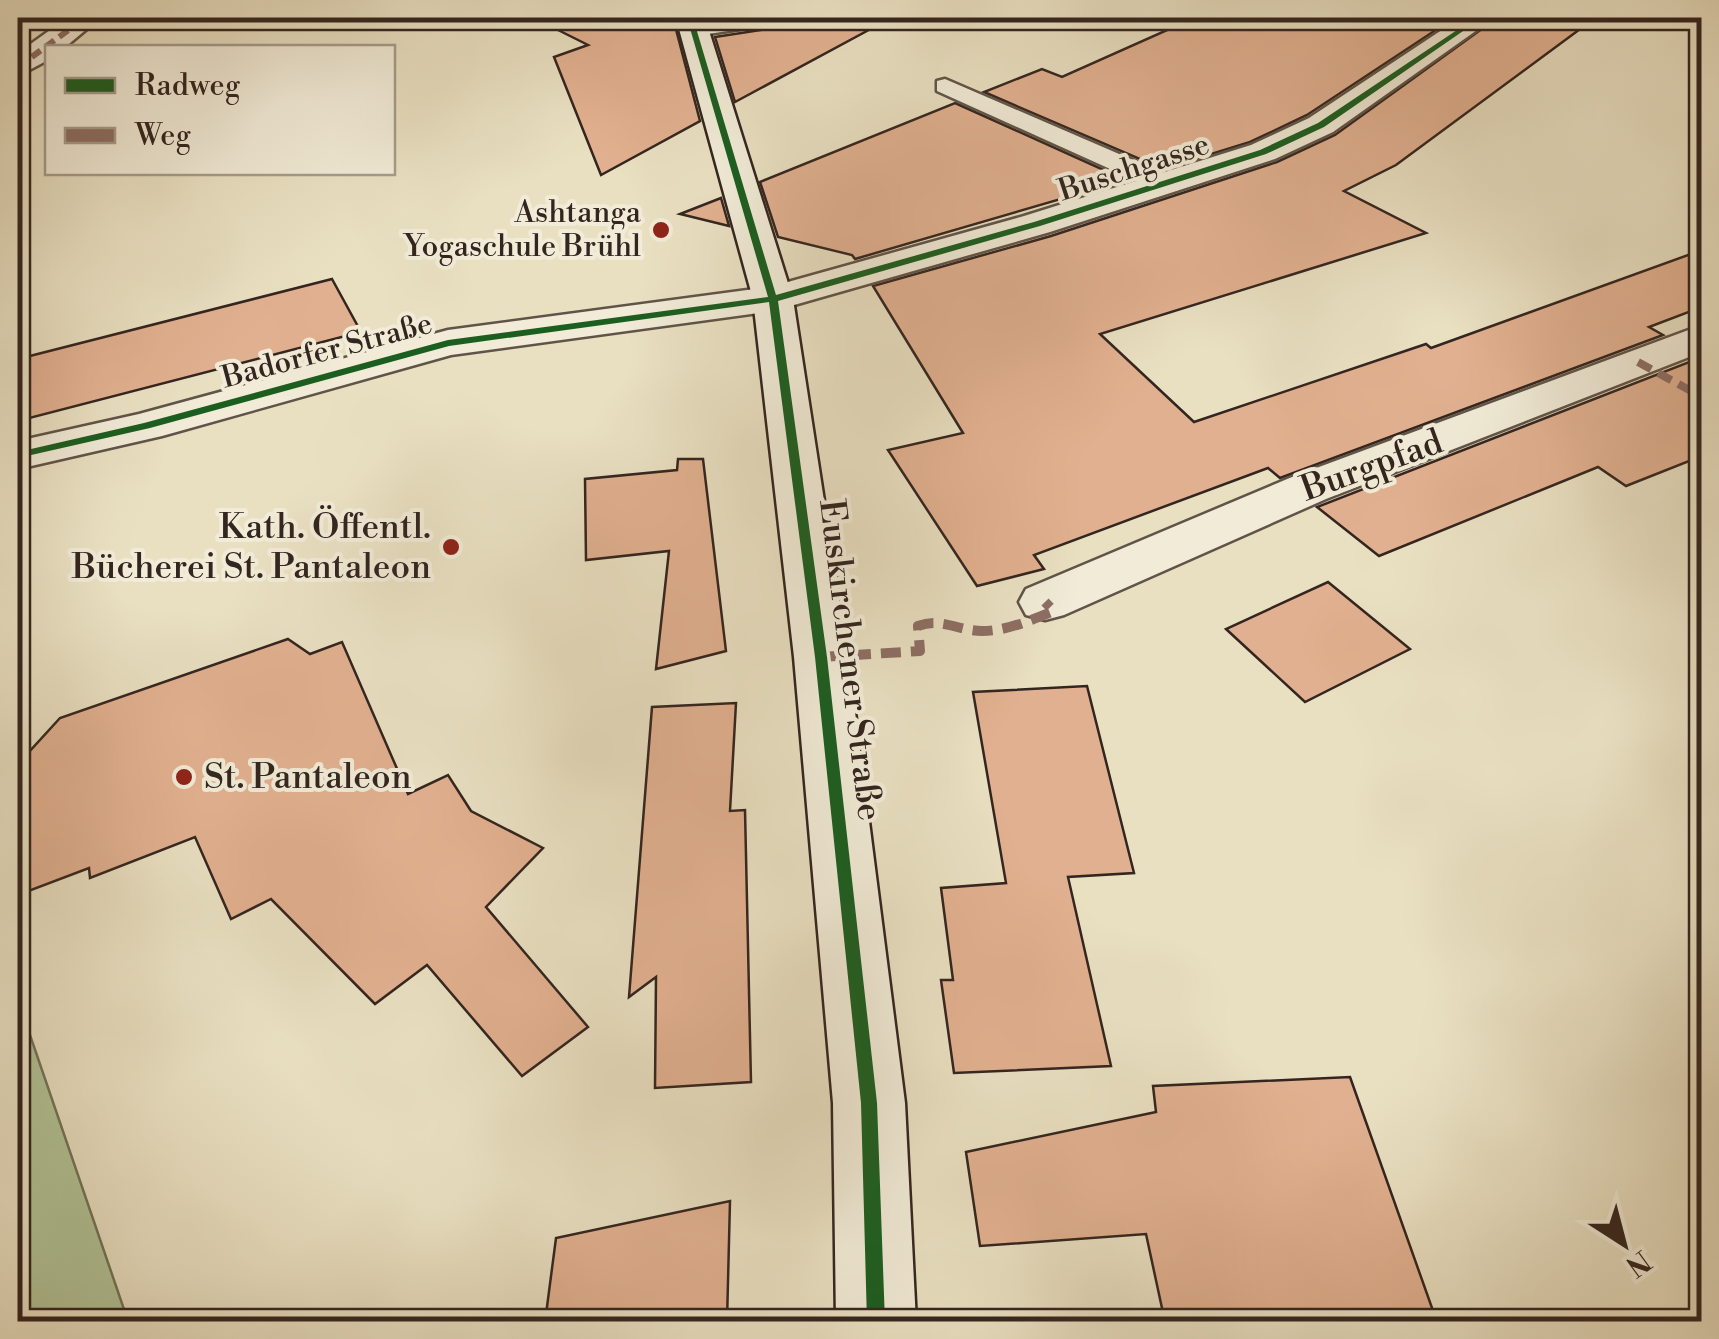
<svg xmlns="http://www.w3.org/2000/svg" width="1719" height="1339" font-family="'Libre Bodoni',serif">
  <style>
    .green { fill: #b1c397; stroke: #72745b; stroke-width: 2.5 }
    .building { fill: #e1b090; stroke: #33251f; stroke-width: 2.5 }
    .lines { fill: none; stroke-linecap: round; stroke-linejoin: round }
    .lane-casing { stroke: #605448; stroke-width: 5 }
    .street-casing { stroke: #605448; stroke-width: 5 }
    .secondary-casing { stroke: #33251f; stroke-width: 5 }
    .lane { fill: #f1ebd7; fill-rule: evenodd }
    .street { fill: #f1ebd7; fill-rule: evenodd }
    .secondary { fill: #f1ebd7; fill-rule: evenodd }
    .quiet-far2 { stroke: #8d6e63; stroke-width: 6; stroke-dasharray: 11 6; stroke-linecap: butt }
    .quiet-far1 { stroke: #8d6e63; stroke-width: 8; stroke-dasharray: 15 8; stroke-linecap: butt }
    .quiet { stroke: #8d6e63; stroke-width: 10; stroke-dasharray: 20 10; stroke-linecap: butt }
    .cycleway-casing { stroke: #f1ebd7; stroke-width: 7 }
    .cycleway { fill: #1b5e20; fill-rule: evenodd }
    .poi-dot { fill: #8f2418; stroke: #f1ebd7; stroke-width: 4 }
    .labels { text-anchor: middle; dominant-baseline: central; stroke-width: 8; stroke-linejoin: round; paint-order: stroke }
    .far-street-label { font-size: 30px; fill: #33251f; stroke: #f1ebd7 }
    .far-poi-label { font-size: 30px; fill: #33251f; stroke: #f1ebd7; text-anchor: end }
    .street-label { font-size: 35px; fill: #33251f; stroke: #f1ebd7 }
    .poi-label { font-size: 35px; fill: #33251f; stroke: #f1ebd7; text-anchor: end }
  </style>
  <rect width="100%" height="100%" fill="#e9e0c2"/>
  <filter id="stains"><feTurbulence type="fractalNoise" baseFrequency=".002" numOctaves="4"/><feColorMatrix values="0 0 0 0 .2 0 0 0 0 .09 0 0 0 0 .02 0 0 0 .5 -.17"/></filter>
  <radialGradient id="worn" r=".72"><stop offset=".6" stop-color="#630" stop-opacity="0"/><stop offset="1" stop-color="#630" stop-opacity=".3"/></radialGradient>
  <path class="green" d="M18,1000L128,1321H18Z"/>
  <g class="building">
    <path d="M534,18H673L700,121L601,175L554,57L588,45Z"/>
    <path d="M787,18H891L735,102L715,37L774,28Z"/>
    <path d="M1194,18H1454L1307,115L1250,142L1163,169L984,92L1042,69L1062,77Z"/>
    <path d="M1497,18H1595L1396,165L1344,191L1426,233L1100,334L1194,422L1426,344L1431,348L1702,250V307L1649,327L1663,335L1280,478L1268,468L1034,555L1044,569L977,586L888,450L963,433L873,286L1051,236L1277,162L1335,135Z"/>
    <path d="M955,103L1126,180L855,259L852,255L778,237L760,182Z"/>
    <path d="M721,198L729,226L680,214Z"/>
    <path d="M332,279L361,332L18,421V359Z"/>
    <path d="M1702,357V456L1626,486L1598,467L1379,556L1317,507Z"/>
    <path d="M678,459H703L726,651L656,669L669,551L586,560L585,479L677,470Z"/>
    <path d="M1328,582L1410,649L1305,702L1226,629Z"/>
    <path d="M288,639L310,654L342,642L408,794L448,775L471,811L543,848L486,907L588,1027L522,1076L427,965L375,1004L271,899L231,919L195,837L90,878L89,868L18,895V764L60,718Z"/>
    <path d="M1087,686L1134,873L1068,877L1111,1066L954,1073L941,980H953L941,888L1006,883L973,692Z"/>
    <path d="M736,703L730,811L745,810L751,1082L655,1088L656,977L629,997L652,707Z"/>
    <path d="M1350,1077L1437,1322H1165L1146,1234L980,1246L966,1152L1156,1112L1153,1086Z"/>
    <path d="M730,1201L727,1322H545L556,1238Z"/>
  </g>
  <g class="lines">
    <defs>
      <g id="lane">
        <path d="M734,18H784L773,24L695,36L684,30L687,25Z"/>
        <path d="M945,79L1177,179L1181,185L1177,191H1159L937,91V81Z"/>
      </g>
      <g id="street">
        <path d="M67,18H100L64,48H48V60L18,76V53Z"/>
        <path d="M1460,18H1494L1333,132L1275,159L1050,232L773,311L451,355L162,436L18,469V441L139,414L448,330L770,287L1024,216L1251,145L1309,118Z"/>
        <path d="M1702,325V352L1326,499L1064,615L1045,620L1026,615L1019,602L1026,589L1292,477Z"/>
      </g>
      <path id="secondary" d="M676,18H705L793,299L848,657L905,1103L916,1322H836L833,1103L794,657L753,299Z"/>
    </defs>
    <use href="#lane" class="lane-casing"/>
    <use href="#street" class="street-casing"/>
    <use href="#secondary" class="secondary-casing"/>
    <use href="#lane" class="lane"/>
    <use href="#street" class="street"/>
    <use href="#secondary" class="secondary"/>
    <path class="quiet-far2" d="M18,67L85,18"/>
    <path class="quiet-far1" d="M1638,362L1702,397"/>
    <path class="quiet" d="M821,657L920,651L918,626C941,617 958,631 982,631C1007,631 1031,620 1054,611L1045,602"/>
    <defs>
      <path id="cycleway" d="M687,18H693L776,295L1034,222L1260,150L1318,123L1475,18H1482L1324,127L1266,154L1040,226L778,301L827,657L877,1103L885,1322H867L861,1103L815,657L769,302L449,346L150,428L18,458V452L144,423L448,340L768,297Z"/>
    </defs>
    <use href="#cycleway" class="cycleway-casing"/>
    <use href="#cycleway" class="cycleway"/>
  </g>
  <g class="poi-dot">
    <circle cx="661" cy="230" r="10"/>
    <circle cx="451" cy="547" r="10"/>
    <circle cx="184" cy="777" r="10"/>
  </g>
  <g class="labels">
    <g class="far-street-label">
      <text transform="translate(1134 168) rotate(-18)">Buschgasse</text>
      <text transform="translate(327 351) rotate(-15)">Badorfer Straße</text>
    </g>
    <g class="far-poi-label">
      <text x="641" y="213">Ashtanga<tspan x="641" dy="34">Yogaschule Brühl</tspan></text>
    </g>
    <g class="street-label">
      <text transform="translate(1372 466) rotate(-20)">Burgpfad</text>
      <text transform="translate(850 660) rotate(83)">Euskirchener Straße</text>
    </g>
    <g class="poi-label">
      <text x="431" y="527">Kath. Öffentl.<tspan x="431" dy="40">Bücherei St. Pantaleon</tspan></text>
      <text x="204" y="777" text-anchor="start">St. Pantaleon</text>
    </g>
  </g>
  <rect width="1719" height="1339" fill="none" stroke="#e9e0c2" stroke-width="60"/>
  <rect x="20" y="20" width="1679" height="1299" fill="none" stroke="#33251f" stroke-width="5"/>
  <rect x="30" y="30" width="1659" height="1279" fill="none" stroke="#33251f" stroke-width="2.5"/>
  <rect x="45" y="45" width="350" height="130" fill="#f1ebd7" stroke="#a59c8d" stroke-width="2.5"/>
  <rect x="65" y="78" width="50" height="15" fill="#1b5e20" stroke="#a59c8d" stroke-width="2.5"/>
  <text x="135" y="95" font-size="30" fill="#33251f">Radweg</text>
  <rect x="65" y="128" width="50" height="15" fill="#8d6e63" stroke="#a59c8d" stroke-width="2.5"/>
  <text x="135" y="145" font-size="30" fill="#33251f">Weg</text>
  <g transform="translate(1624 1244) rotate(144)" stroke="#f1ebd7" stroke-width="8" paint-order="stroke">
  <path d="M0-8L18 38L0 25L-18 38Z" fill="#33251f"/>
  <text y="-15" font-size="28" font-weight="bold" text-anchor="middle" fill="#33251f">N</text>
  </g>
  <rect width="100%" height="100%" filter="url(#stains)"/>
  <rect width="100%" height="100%" fill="url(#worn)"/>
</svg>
